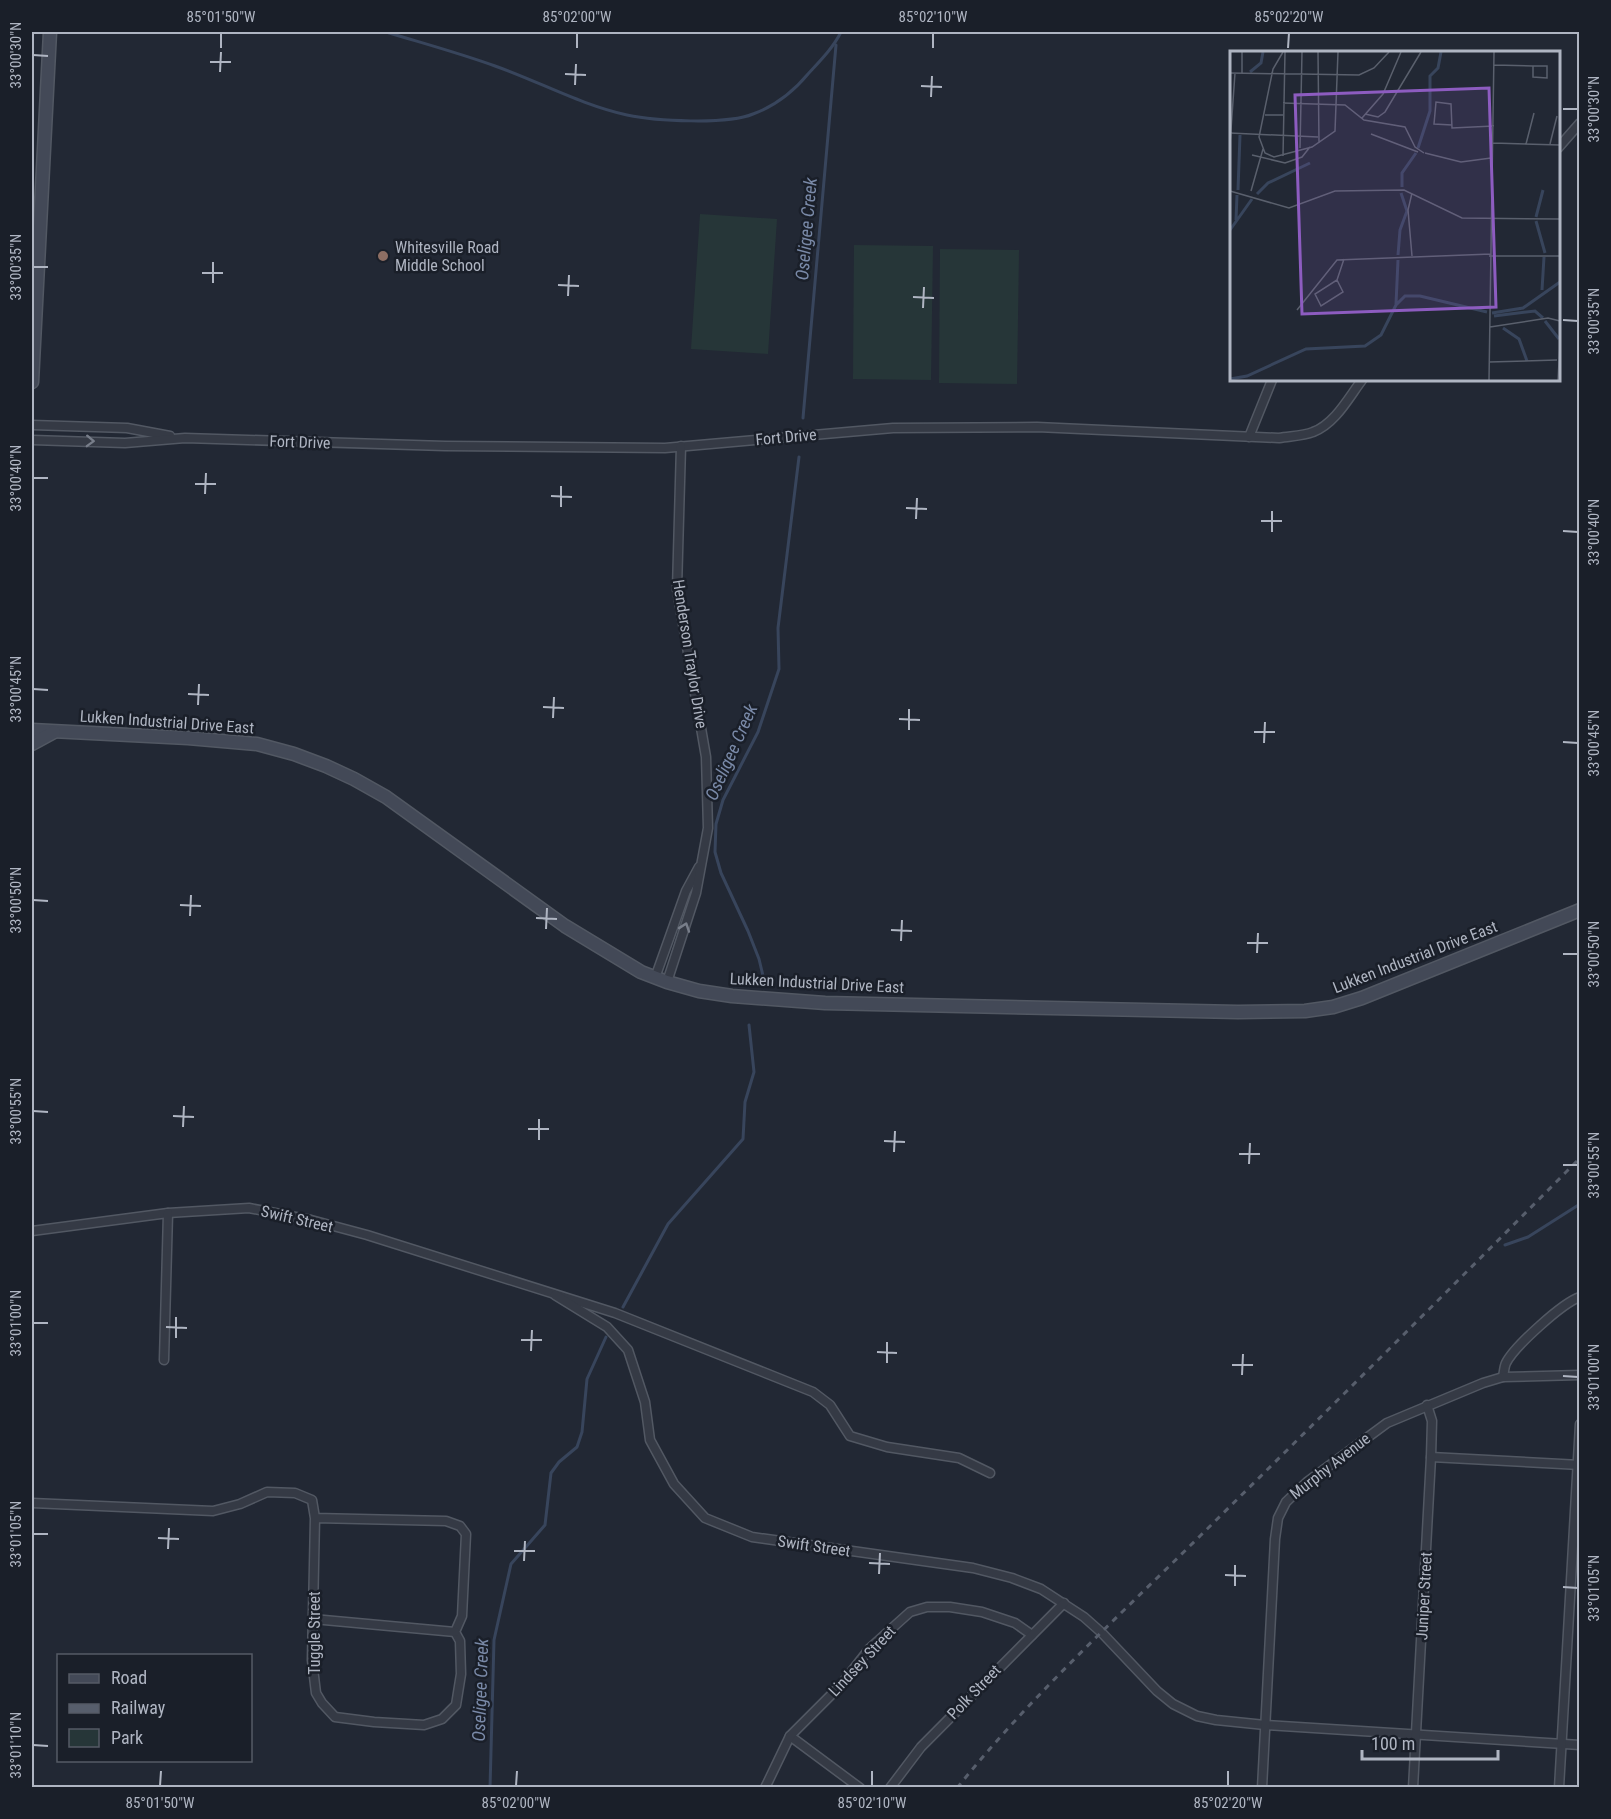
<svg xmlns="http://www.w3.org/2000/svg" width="1611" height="1819" font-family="'Roboto Condensed',sans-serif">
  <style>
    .green { fill: #263638 }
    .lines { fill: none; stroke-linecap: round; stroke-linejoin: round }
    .stream { stroke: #38455c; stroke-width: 3 }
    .minor-casing { stroke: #525863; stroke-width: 11 }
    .secondary-casing { stroke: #525863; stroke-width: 15 }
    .minor { stroke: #353a45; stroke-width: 8 }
    .secondary { stroke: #434957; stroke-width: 12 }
    .rail { stroke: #575e6c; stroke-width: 3; stroke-dasharray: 6 6; stroke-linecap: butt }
    .oneway { stroke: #787e8a }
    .ticks { fill: none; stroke: #afb5c2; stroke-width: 2 }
    .education-dot { fill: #8d6e63; stroke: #1a1f29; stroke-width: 2 }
    .labels { text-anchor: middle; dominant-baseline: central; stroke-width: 5; stroke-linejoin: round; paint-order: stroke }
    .poi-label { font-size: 16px; fill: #afb5c2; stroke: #1a1f29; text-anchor: start }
    .street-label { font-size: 16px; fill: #afb5c2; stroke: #1a1f29 }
    .water-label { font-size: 18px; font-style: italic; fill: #7a8aa8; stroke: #1a1f29 }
    .inset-river { fill: none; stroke: #38455c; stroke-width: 3 }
    .inset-road { fill: none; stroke: #5a606d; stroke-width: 1.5 }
    .view { fill: #8d5cc0; fill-opacity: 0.15; stroke: #8d5cc0; stroke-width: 3 }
    .inset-edge { fill: none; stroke: #afb5c2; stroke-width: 3 }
    .neatline { fill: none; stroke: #afb5c2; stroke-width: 2 }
    .ticks-label { font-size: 15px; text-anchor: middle; fill: #afb5c2 }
  </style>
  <rect width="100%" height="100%" fill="#222834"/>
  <g class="green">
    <path d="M700,214L777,219L768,354L691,349Z"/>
    <path d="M854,245L933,246L931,380L853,379Z"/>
    <path d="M940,249L1019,250L1017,384L939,383Z"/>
  </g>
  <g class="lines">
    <g class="stream">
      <path d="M386,32C422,43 459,53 495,66C538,81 581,105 627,115C655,121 727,125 753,114C775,106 793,92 808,74C820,61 833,48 841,32"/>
      <path d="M803,418L836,45"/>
      <path d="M764,980L759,959L748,931L721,873L715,852L716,824L723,800L758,732L779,669L778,628L799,457"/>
      <path d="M1505,1245L1528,1237L1580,1204"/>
      <path d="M623,1307L668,1224L743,1139L745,1102L754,1072L749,1025"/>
      <path d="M490,1788L494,1640L511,1564L545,1525L551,1473L559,1462L577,1447L582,1432L587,1379L606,1337"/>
    </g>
    <defs>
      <g id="minor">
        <path d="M1558,148L1580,123"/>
        <path d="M32,425L127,428L170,436"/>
        <path d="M1249,437L1272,380"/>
        <path d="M32,440L125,443L185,438L445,446L665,448L893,428L1037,427L1279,438C1290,436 1303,436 1313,432C1335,424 1349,397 1362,380"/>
        <path d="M655,978L686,891L699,867"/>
        <path d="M667,982L696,893L708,828L706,757L677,589L681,446"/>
        <path d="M32,1231L168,1213L249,1208L311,1220L367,1235L615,1313L813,1392L830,1405L850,1436L887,1447L959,1458L990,1473"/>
        <path d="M555,1295L607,1327L628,1350L645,1402L650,1440L674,1484L705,1518L752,1537L973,1568L1012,1578L1041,1589L1084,1617L1102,1633L1157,1691L1173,1704L1197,1716L1216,1720L1265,1725L1580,1745"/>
        <path d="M164,1360L168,1213"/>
        <path d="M1503,1377C1504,1373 1504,1367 1506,1363C1514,1347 1562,1303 1580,1297"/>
        <path d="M1431,1457L1580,1465"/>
        <path d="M32,1503L213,1511L240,1504L267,1492L295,1493L312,1500L315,1518L312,1660L316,1693L322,1703L335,1717L374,1722L424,1725L442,1719L456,1705L461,1674L460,1641L455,1632L462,1616L466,1534L460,1526L446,1521L315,1518"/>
        <path d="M313,1619L455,1632"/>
        <path d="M790,1736L860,1788"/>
        <path d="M765,1788L790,1736L841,1685L870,1648L910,1612L927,1607H950L982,1612L1015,1623L1032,1635"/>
        <path d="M890,1788L921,1747L1064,1603"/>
        <path d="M1262,1788L1275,1539L1278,1518L1286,1502L1307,1482L1387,1423L1483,1383L1503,1377L1580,1375"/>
        <path d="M1413,1788L1431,1457L1432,1421L1427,1405"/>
        <path d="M1559,1788L1580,1424"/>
      </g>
      <g id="secondary">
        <path d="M32,382L50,32"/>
        <path d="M32,730L188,738L257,744L294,754L326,766L354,779L386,797L565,926L641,972L667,982L699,991L732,996L825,1003L1238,1012L1305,1011L1333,1007L1362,998L1580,910"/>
        <path d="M32,744L54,732"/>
      </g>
    </defs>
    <use href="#minor" class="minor-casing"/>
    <use href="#secondary" class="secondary-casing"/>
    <use href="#minor" class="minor"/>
    <use href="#secondary" class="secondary"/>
    <path class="rail" d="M957,1788C1030,1697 1117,1618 1200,1536C1327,1411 1454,1285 1580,1158"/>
  </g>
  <defs><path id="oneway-chevron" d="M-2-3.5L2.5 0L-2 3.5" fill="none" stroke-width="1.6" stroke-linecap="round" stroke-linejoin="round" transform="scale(1.5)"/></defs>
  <g class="oneway">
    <use href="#oneway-chevron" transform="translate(90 441) rotate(2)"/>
    <use href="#oneway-chevron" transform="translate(685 927) rotate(-71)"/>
  </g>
  <path class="ticks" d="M221,48V33M577,48V33M933,48V33M1288,48L1289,33M33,55L48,56M210,62H231M220,72L221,52M565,74L586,75M575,85L576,64M921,86L942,87M931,97L932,76M1563,109H1578M33,267H48M202,273H223M213,283V262M558,285L579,286M568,296L569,275M913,297L934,298M923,308L924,287M1563,320L1578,321M33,478H48M195,484H216M205,494L206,473M551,496L572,497M561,507V486M906,508L927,509M916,519L917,498M1261,521H1282M1563,531L1578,532M1272,532V511M33,689L48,690M188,694L209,695M198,705L199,684M543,707L564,708M553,718L554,697M899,719L920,720M909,730V709M1254,732H1275M1563,742L1578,743M1264,743L1265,722M33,900L48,901M180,905L201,906M190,916L191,895M536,918L557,919M546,929L547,908M891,930L912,931M901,941L902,920M1247,943H1268M1257,953L1258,933M1563,954H1578M33,1111L48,1112M173,1116L194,1117M183,1127L184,1106M528,1129H549M539,1140V1119M884,1141L905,1142M894,1152L895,1131M1239,1154H1260M1249,1164L1250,1143M1563,1165H1578M33,1323H48M166,1327L187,1328M176,1338V1317M521,1340H542M531,1351L532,1330M877,1352L897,1353M887,1363V1342M1232,1365H1253M1242,1375L1243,1354M1563,1376L1578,1377M33,1534H48M158,1538L179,1539M168,1549L169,1528M514,1551H535M524,1561L525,1541M869,1563L890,1564M879,1574L880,1553M1225,1575L1246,1576M1235,1586V1565M1563,1587L1578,1588M33,1745L48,1746M160,1786L161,1771M516,1786L517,1771M872,1786V1771M1228,1786V1771"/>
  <circle class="education-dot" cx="383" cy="256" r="6"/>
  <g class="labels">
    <g class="poi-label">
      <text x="395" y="247">Whitesville Road<tspan x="395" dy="18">Middle School</tspan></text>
    </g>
    <g class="street-label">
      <text transform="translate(786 437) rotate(-5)">Fort Drive</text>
      <text transform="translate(300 442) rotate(2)">Fort Drive</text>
      <text transform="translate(690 654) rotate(81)">Henderson Traylor Drive</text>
      <text transform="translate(167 722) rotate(4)">Lukken Industrial Drive East</text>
      <text transform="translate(1415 957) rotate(-21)">Lukken Industrial Drive East</text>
      <text transform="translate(817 983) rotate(3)">Lukken Industrial Drive East</text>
      <text transform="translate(297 1219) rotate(13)">Swift Street</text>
      <text transform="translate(1330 1466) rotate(-38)">Murphy Avenue</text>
      <text transform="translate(814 1546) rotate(8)">Swift Street</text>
      <text transform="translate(1424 1596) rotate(-87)">Juniper Street</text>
      <text transform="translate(314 1633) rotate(-90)">Tuggle Street</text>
      <text transform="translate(862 1661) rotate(-47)">Lindsey Street</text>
      <text transform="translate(974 1692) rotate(-46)">Polk Street</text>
    </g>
    <g class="water-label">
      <text transform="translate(806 229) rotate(-85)">Oseligee Creek</text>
      <text transform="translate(731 752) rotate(-66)">Oseligee Creek</text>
      <text transform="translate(480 1690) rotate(-88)">Oseligee Creek</text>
    </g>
  </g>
  <g transform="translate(1230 51)">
    <rect width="330" height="330" fill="#222834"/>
    <path class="inset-river" d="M20,21L31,12L33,1M188,97L200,60V25L208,17L211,1M172,136V122L186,102M8,139L10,84M27,143L38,132L80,112M306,166L313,139M6,169L7,144M306,170L315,202M0,179L22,148M168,204L170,179L177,160L171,142M312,239L314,206M166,253L168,209M262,262L293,257L330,231M264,265L305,260L313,267M315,270L329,288M273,277L289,288L297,310M0,328L17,325L76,298L135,295L151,284L166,254L175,245H190L257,261"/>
    <path class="inset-road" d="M12,1V22M53,1L43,18L29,86L35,102L44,106L82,96L105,80L108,1M88,1L89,92M264,14L303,15H317V27L303,26V15M0,22L129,24L144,17L159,1M53,52L115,54L134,69L175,76L185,96L194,102M135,63L148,66L155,61L191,1M35,64H53M132,67L153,43L171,1M222,74L204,73L206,51L221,53L222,77L264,75M0,82L88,86M141,83L188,101M263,92L330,94M0,93L5,22M296,93L304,62M320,93L327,65M70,97L72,1M195,102L231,111L261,107M22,104L55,112L72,106L80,96M53,105L55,1M0,140L59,157L105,140L174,139L232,167L330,168M21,140L33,98M182,142L178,159L182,205M259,205H330M107,229L113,241L91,255L85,243L107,229L114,208M67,259L107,209L261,203M260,276L318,267L330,270M259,311L327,309M259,329L264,1M328,329L330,293"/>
    <path class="view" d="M259,37L266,256L72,263L65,44Z"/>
    <rect width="330" height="330" class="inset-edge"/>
  </g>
  <rect width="1611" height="1819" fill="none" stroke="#1a1f29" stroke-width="66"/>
  <rect x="57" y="1654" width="195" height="108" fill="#1a1f29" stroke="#565b66" stroke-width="1.5"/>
  <rect x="69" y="1674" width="30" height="9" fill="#434957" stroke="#565b66" stroke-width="1.5"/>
  <text x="111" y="1684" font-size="18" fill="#afb5c2">Road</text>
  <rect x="69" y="1704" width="30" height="9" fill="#575e6c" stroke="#565b66" stroke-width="1.5"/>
  <text x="111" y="1714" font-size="18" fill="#afb5c2">Railway</text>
  <rect x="69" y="1729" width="30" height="18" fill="#263638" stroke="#565b66" stroke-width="1.5"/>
  <text x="111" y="1744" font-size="18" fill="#afb5c2">Park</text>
  <path d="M1362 1750v9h136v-9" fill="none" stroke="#afb5c2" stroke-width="3"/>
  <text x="1371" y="1750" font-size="18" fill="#afb5c2" stroke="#1a1f29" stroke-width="4.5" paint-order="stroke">100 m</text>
  <rect x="33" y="33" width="1545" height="1753" class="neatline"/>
  <g class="ticks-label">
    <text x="221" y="22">85°01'50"W</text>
    <text x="577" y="22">85°02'00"W</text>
    <text x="933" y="22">85°02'10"W</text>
    <text x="1289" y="22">85°02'20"W</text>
    <text transform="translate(16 55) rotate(-90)" y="5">33°00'30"N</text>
    <text transform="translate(1594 109) rotate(-90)" y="5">33°00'30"N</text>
    <text transform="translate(16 267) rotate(-90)" y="5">33°00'35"N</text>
    <text transform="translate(1594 321) rotate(-90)" y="5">33°00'35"N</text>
    <text transform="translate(16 478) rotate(-90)" y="5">33°00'40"N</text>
    <text transform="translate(1594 532) rotate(-90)" y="5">33°00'40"N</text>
    <text transform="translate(16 689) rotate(-90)" y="5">33°00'45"N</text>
    <text transform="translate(1594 743) rotate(-90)" y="5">33°00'45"N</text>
    <text transform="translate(16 900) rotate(-90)" y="5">33°00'50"N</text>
    <text transform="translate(1594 954) rotate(-90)" y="5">33°00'50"N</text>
    <text transform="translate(16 1111) rotate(-90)" y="5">33°00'55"N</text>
    <text transform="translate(1594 1165) rotate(-90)" y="5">33°00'55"N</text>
    <text transform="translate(16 1323) rotate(-90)" y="5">33°01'00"N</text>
    <text transform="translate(1594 1377) rotate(-90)" y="5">33°01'00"N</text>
    <text transform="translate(16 1534) rotate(-90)" y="5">33°01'05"N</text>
    <text transform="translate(1594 1588) rotate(-90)" y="5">33°01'05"N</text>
    <text transform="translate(16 1745) rotate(-90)" y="5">33°01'10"N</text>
    <text x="160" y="1808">85°01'50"W</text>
    <text x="516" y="1808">85°02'00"W</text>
    <text x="872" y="1808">85°02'10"W</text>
    <text x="1228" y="1808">85°02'20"W</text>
  </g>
</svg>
